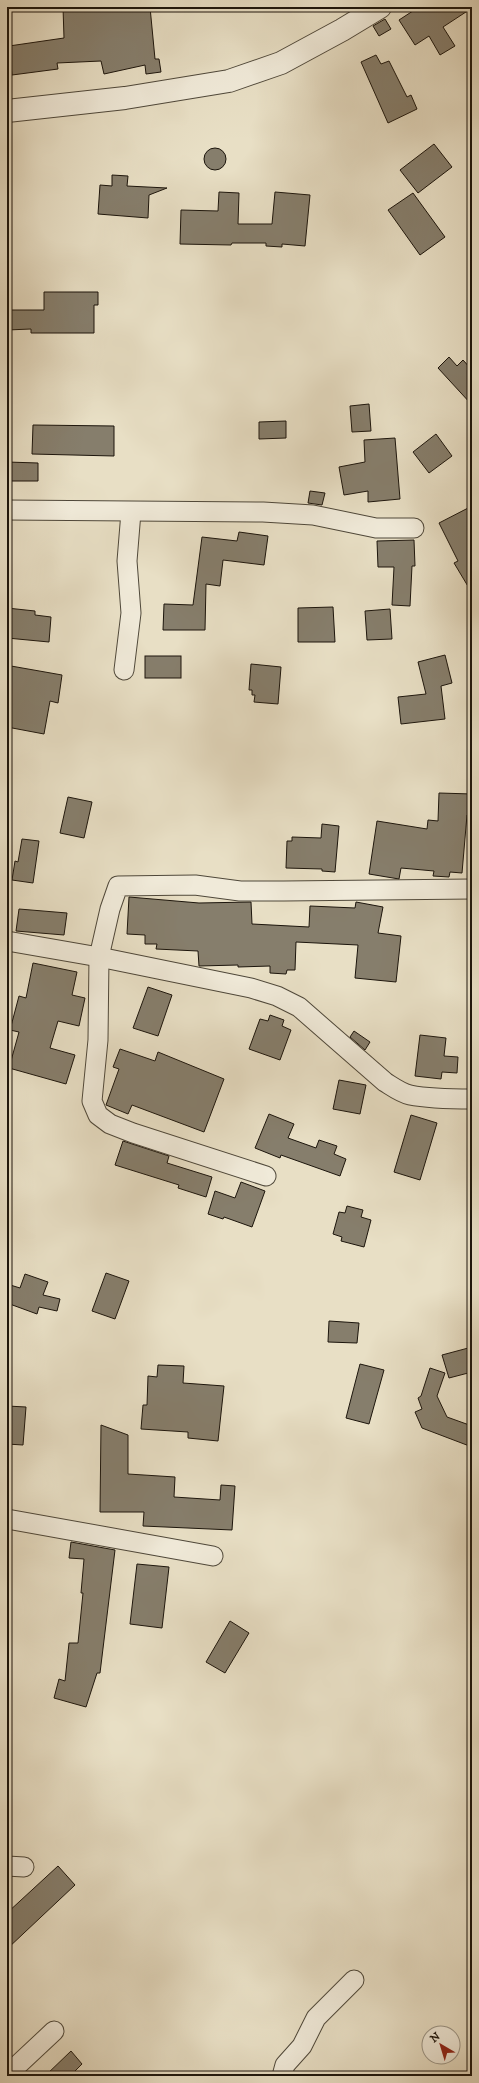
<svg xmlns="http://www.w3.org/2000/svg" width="479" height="2083" font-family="'IM FELL DW Pica',serif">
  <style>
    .building { fill: #867e6c; stroke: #1c150c }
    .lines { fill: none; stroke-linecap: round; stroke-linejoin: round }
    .minor-casing { stroke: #4f483a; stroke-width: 21 }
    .tertiary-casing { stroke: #4f483a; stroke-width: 24 }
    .minor { stroke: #f0ead9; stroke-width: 19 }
    .tertiary { stroke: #f0ead9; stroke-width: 22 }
  </style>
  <rect width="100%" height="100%" fill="#e8dfc5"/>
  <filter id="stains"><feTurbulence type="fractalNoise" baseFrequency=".005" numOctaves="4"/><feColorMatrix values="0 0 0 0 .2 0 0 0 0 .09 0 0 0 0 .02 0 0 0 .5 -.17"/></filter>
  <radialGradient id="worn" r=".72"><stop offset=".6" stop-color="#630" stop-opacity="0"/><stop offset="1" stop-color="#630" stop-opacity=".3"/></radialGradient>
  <g class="building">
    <path d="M63,7H150L155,59H159L161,72L146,74L145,65L104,74L101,61L57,63L58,69L12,75L11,65H7V53L10,52L9,46L64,38Z"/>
    <path d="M419,7H472V8L443,27L455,46L440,55L429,36L415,45L399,20Z"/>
    <path d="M385,19L391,29L379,36L373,26Z"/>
    <path d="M376,55L381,64L389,61L407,97L411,95L417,109L388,123L361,62Z"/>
    <path d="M434,144L452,167L418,193L400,170Z"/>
    <circle cx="215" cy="159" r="11"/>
    <path d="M112,175L128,176L127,186L167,188L149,195L148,218L98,214L100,185L112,186Z"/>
    <path d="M219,192L239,193L238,224H272L275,192L310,195L305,246L282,244V247L266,246V243H232L231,245L180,244L181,210L218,211Z"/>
    <path d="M413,193L445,237L420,255L388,210Z"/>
    <path d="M44,292H98V305H94V333H31V329L7,330V310H44Z"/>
    <path d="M449,357L457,366L463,360L472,370V405L438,368Z"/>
    <path d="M369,404L371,431L352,432L350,406Z"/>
    <path d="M286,421V438L259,439V422Z"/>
    <path d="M33,425L114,426V456L32,454Z"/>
    <path d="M436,434L452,456L429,473L413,452Z"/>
    <path d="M395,438L400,499L368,502V491L344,495L339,467L365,462L364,440Z"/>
    <path d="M7,462L38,463V481H7Z"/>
    <path d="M310,491L325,493L322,505L308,503Z"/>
    <path d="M472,506V593L454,563L458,561L439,523Z"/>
    <path d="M239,532L268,536L264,565L223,560L220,586L206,584L205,630H163L164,604L193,605L202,537L237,541Z"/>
    <path d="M414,540L415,566H412L410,606L392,605L394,567H378L377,541Z"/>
    <path d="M333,607L335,642H298V608Z"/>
    <path d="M7,608L35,611V615L51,617L49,642L7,638Z"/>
    <path d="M390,609L392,639L367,640L365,611Z"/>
    <path d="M445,655L452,683L441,686L445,719L401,724L398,697L426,694L418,662Z"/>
    <rect x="145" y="656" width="36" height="22"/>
    <path d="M251,664L281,667L278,704L254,702L255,695H252V690H249Z"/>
    <path d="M11,666L62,675L58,703L50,701L44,734L7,727V674L9,675Z"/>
    <path d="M439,793L472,794V815H467L462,873L450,872L449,877L433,876L434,871L401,868L399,879L369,874L377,821L427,829L428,820L438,821Z"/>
    <path d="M68,797L92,802L84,838L60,833Z"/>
    <path d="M322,824L339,826L335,872L322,871V869L286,868L287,841H292V837L321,838Z"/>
    <path d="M22,839L39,841L33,883L12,880L15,861L18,862Z"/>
    <path d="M129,897L199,903L251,902L252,924L309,927L310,906L355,908L356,902L383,907L378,933L401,936L396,982L355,978L358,945L296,942L295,970H287L286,974L270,973V966L238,967V965L199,966L198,951L156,949L157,944H145V935L127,934Z"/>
    <path d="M19,909L67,913L64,935L16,931Z"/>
    <path d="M33,963L77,972L72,995L85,998L79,1026L58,1021L50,1048L75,1055L66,1084L9,1068L19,1032L10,1030L19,996L26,998Z"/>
    <path d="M148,987L172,995L158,1036L133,1028Z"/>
    <path d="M270,1015L284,1020L282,1026L291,1030L280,1060L249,1049L260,1019L268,1021Z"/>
    <path d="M354,1031L370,1042L365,1050L350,1037Z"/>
    <path d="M420,1035L446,1038L444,1056L458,1057L457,1073L442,1072L441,1079L415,1076Z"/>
    <path d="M120,1049L155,1061L158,1052L224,1079L204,1132L132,1105L128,1114L106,1105L119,1069L113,1067Z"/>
    <path d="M339,1080L366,1085L360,1114L333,1109Z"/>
    <path d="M269,1114L294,1124L288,1138L316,1148L319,1140L337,1146L334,1154L346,1159L340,1176L281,1155L280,1158L255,1148Z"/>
    <path d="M411,1115L437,1123L420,1180L394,1172Z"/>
    <path d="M123,1141L169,1156L167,1163L212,1177L206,1197L178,1188L179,1185L115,1165Z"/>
    <path d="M241,1182L265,1191L252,1227L224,1217L223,1219L208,1214L215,1191L235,1198Z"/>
    <path d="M347,1206L363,1210L361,1217L371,1220L364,1247L341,1241L342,1237L333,1234L339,1212L345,1213Z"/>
    <path d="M106,1273L129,1281L115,1319L92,1311Z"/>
    <path d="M25,1274L48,1282L43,1295L60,1299L57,1311L39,1307L37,1314L7,1303V1284L20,1288Z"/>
    <path d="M329,1321L359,1323L357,1343L328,1342Z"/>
    <path d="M472,1347V1372L449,1378L442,1355Z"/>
    <path d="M360,1364L384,1370L369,1424L346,1418Z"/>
    <path d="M158,1365L184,1366L183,1383L224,1386L218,1441L188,1438V1432L141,1429L143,1405H147L148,1376L157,1377Z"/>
    <path d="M430,1368L445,1373L437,1396L447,1417L472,1426V1447L422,1428L415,1412L422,1409L418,1398L421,1396Z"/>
    <path d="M7,1406L26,1407L23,1445L7,1444Z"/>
    <path d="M101,1425L128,1435V1474L175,1477L174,1497L220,1500L221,1485L235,1486L232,1530L143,1526L144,1512H100Z"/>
    <path d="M71,1542L115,1550L100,1673H97L86,1707L54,1698L59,1679L65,1681L69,1643H78L83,1593H81L84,1559L69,1558Z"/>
    <path d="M137,1564L169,1567L162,1628L130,1624Z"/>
    <path d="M230,1621L249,1633L225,1673L206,1662Z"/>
    <path d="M58,1866L75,1885L7,1949V1913Z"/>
    <path d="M71,2051L82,2064L70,2076H45Z"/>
  </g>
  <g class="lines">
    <defs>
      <g id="minor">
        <path d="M7,510L263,512L313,515L376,528H414"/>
        <path d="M124,670L131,613L127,561L131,512"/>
        <path d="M7,941L99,957L251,988L277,996L299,1007L385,1082C393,1087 401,1093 410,1095C430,1099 452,1099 472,1099"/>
        <path d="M266,1176L133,1133L110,1124L98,1115L92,1101L98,1040L99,957L110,909L118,886L195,885L240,891H284L472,889"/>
        <path d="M7,1519L213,1556"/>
        <path d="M7,1866L24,1867"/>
        <path d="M7,2075L54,2031"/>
        <path d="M282,2076L285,2065L302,2046L316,2018L354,1980"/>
      </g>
      <path id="tertiary" d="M7,111L125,98L229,81L281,63L342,30L380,7"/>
    </defs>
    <use href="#minor" class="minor-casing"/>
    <use href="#tertiary" class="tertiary-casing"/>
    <use href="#minor" class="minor"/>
    <use href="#tertiary" class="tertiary"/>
  </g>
  <rect width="479" height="2083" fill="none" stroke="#e8dfc5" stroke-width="24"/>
  <rect x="8" y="8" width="463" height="2067" fill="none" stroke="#1c150c" stroke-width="2"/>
  <rect x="12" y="12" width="455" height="2059" fill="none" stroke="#1c150c"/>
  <g transform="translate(441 2045) rotate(322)"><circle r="19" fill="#f0ead9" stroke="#9b9587"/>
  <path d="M0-3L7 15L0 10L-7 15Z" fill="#8f2418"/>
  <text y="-6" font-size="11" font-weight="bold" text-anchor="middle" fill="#1c150c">N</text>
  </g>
  <rect width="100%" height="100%" filter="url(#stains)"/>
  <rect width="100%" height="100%" fill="url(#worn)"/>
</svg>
